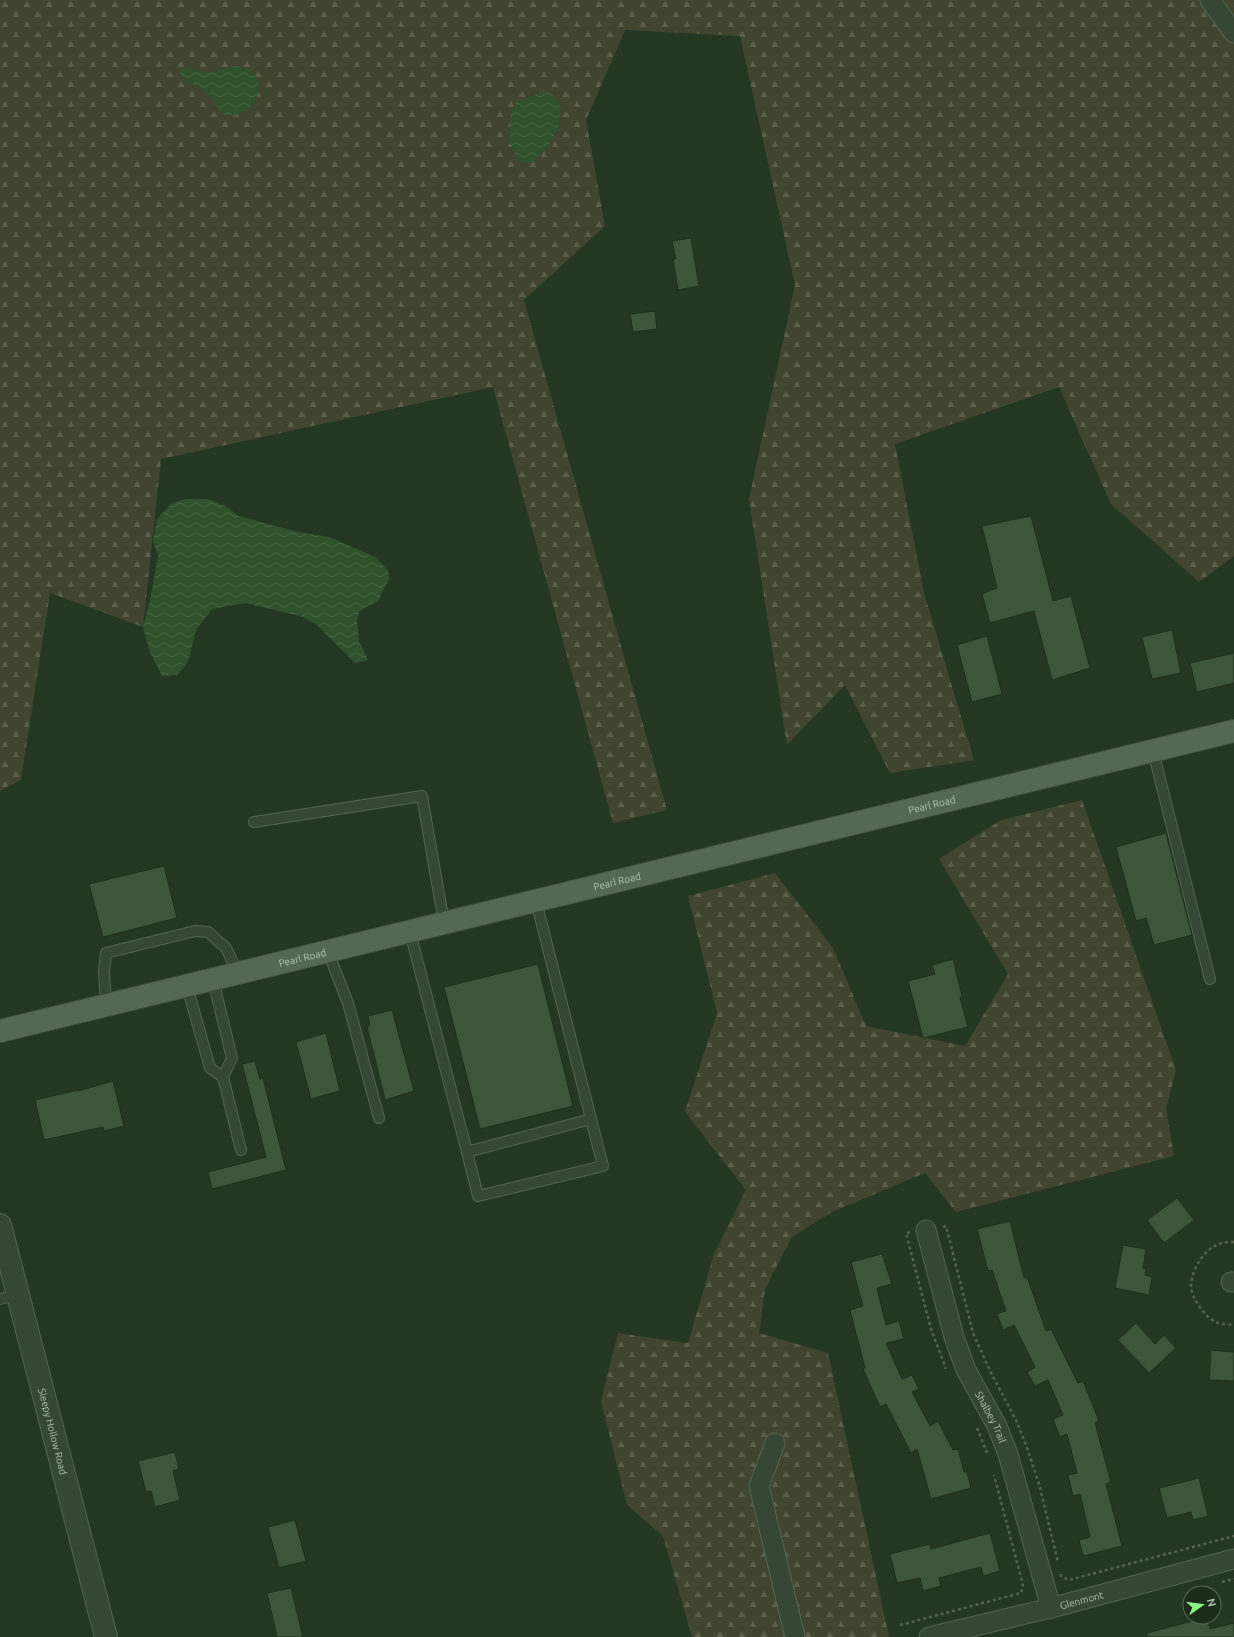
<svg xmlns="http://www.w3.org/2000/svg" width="1234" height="1637" font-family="Ubuntu,sans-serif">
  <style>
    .forest { fill: url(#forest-firs) }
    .water { fill: url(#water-waves) }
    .building { fill: #3d553b; stroke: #1e2f1d }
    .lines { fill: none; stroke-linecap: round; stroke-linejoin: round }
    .service-casing { stroke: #546653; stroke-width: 12 }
    .minor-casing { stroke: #546653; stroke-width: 21 }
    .tertiary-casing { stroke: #546653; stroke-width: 24 }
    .primary-casing { stroke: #40513f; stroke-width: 24 }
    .path { stroke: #59634f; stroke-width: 2.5; stroke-dasharray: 3 3; stroke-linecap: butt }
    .service { stroke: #364835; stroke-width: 10 }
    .minor { stroke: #364835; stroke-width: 19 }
    .tertiary { stroke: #364835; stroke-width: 22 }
    .primary { stroke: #556853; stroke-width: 22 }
    .labels { text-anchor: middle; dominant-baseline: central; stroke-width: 4; stroke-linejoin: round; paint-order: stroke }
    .street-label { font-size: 10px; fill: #b1c4b0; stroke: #1c2c1b }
  </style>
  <defs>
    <pattern id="forest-firs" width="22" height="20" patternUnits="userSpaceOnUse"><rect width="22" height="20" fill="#414530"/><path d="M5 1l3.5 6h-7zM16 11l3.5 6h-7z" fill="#5a5e4b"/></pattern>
    <pattern id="water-waves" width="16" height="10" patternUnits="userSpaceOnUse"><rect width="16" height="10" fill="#2f512c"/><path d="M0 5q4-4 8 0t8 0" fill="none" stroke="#4b6848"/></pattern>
  </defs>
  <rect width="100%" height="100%" fill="#233722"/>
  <g class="forest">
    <path d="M0,0H1234V556L1199,582L1111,504L1059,387L895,444L924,593L974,760L890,773L845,685L787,745L749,499L795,285L740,36L625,30L586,120L605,226L524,300L667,810L613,823L493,387L161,459L143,627L50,593L21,780L0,791Z"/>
    <path d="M1082,800L1176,1070L1166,1108L1174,1156L956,1212L925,1173L832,1212L792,1237L765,1289L759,1333L828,1353L889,1637H692L663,1536L627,1505L601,1401L618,1333L688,1343L714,1254L746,1190L685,1112L717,1013L688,896L775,873L833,948L866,1026L965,1046L1008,974L939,859L1001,820Z"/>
  </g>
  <g class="water">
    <path d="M236,66C240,66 245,67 248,69C268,81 257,109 238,114C234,115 229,117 225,115C219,112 215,101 210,96C203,88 189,84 180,75L181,69L190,68L209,73Z"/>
    <path d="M542,92H549L556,98L561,108L558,129L548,146L531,162L519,161L510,143L511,115L515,103Z"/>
    <path d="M186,499H208L225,506L239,516L298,532L329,537L375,557L388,570L389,579L378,601L360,611L357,619L359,641L368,660L355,663L316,624L300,616L245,603L212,609L196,630L188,662L177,675L162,676L149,650L143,627L150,600L158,556L153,541L157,519L172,503Z"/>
  </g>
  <g class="building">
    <path d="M691,238L699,286L678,290L673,259H676L672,241Z"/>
    <path d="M655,311L657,329L633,332L630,314Z"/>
    <path d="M1031,516L1053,601L1071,596L1090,668L1052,680L1034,611L990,623L982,594L997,588L982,526Z"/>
    <path d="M1172,630L1181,673L1152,679L1142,637Z"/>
    <path d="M987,636L1002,694L972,702L957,645Z"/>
    <path d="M1234,653V683L1197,692L1190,663Z"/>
    <path d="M1166,833L1192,935L1154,945L1146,918L1136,921L1116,847Z"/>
    <path d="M164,866L177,918L103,937L89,884Z"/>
    <path d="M953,959L962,996L960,997L968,1027L923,1038L908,981L935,974L932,965Z"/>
    <path d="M538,964L573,1106L480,1129L444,987Z"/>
    <path d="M392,1010L414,1091L385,1100L367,1027L370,1025L368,1016Z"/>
    <path d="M326,1033L340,1091L311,1099L296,1042Z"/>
    <path d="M255,1061L260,1079L263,1078L286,1170L212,1189L208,1172L266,1157L242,1064Z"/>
    <path d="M113,1081L124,1126L104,1131L103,1127L44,1140L35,1100L78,1090V1091Z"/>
    <path d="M1177,1198L1194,1220L1164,1243L1147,1220Z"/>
    <path d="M1010,1221L1024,1278L1027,1277L1046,1331L1051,1329L1078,1383L1083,1381L1099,1421L1095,1423L1111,1482L1106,1484L1122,1546L1083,1556L1079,1540L1090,1537L1080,1494L1073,1496L1068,1475L1077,1473L1067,1434L1060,1437L1053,1419L1063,1415L1048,1380L1035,1386L1027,1372L1035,1367L1014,1325L1003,1330L997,1314L1006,1311L992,1270L988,1271L977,1229Z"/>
    <path d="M1123,1245L1146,1249L1143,1268H1146L1145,1275L1152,1277L1149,1295L1115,1288Z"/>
    <path d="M882,1254L892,1284L877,1288L886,1325L899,1321L904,1339L886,1343L902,1379L912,1375L919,1389L912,1392L930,1426L938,1421L953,1450L958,1449L964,1472H967L971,1488L931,1499L917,1449L911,1453L886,1404L880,1407L863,1369L865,1368L850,1310L863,1306L851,1262Z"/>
    <path d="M1136,1323L1155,1344L1164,1335L1176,1348L1149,1373L1118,1340Z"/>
    <path d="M1211,1350L1234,1352V1381L1209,1380Z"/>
    <path d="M175,1452L179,1469L173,1471L180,1500L155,1507L151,1491L146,1492L138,1461Z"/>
    <path d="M1199,1478L1208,1516L1193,1520L1191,1512L1167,1518L1159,1488Z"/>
    <path d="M295,1520L306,1561L279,1568L268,1527Z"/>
    <path d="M990,1533L1000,1571L983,1576L981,1567L939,1578L941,1586L923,1591L920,1578L897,1583L890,1554L930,1544L931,1549Z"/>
    <path d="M291,1588L303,1637H277L267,1593Z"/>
    <path d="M1207,1617L1210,1629L1234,1623V1637H1147V1633Z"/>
  </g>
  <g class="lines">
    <defs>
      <g id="service">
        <path d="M1153,751L1210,979"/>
        <path d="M254,822L422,796L444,923"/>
        <path d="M410,932L467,1152L591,1119L536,901"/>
        <path d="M328,952L348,1003L379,1118"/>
        <path d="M213,980L232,1058L223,1077"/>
        <path d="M187,986L210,1068L223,1077L241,1150"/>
        <path d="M106,1006L104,971L106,953L195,931L208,932L226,948L238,973"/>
        <path d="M467,1152L478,1196L603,1166L591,1119"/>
        <path d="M0,1299L18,1295"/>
      </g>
      <g id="minor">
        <path d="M1210,0L1234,33"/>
        <path id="s1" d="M926,1230L954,1337L966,1370L997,1426L1008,1454L1051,1608"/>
        <path d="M1231,1282H1234"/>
        <path d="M775,1443L759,1486L795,1637"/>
        <path id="s2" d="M929,1637L1051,1608L1234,1559"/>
      </g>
      <g id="tertiary">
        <path id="s3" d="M0,1225L106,1637"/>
      </g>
      <g id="primary">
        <path id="s4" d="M0,1031L1234,731"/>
      </g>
    </defs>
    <use href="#service" class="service-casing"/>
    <use href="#minor" class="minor-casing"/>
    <use href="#tertiary" class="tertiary-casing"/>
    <use href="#primary" class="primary-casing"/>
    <g class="path">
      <path d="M943,1227L946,1226L973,1333L991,1373L1016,1420L1026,1445L1039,1484L1058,1562"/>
      <path d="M910,1232L906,1233L931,1329L946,1369"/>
      <path d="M1234,1242C1230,1242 1225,1242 1222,1243C1205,1247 1192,1269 1191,1285C1190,1296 1205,1318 1216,1322C1221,1324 1229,1325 1234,1324"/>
      <path d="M977,1428L988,1455"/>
      <path d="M1061,1574V1576L1069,1580L1234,1536"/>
      <path d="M1222,1582L1234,1579"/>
      <path d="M900,1625L1021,1593L1023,1585L994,1475"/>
    </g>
    <use href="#service" class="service"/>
    <use href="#minor" class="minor"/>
    <use href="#tertiary" class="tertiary"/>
    <use href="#primary" class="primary"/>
  </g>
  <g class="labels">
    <g class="street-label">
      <text stroke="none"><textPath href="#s4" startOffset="959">Pearl Road</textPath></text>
      <text stroke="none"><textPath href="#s4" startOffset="635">Pearl Road</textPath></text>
      <text stroke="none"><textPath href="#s4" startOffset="311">Pearl Road</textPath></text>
      <text stroke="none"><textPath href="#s1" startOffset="199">Shalbey Trail</textPath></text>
      <text stroke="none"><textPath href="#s3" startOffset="213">Sleepy Hollow Road</textPath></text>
      <text stroke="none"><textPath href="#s2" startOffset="157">Glenmont</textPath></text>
    </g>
  </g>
  <g transform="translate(1202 1605) rotate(76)"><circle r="19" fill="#1c2c1b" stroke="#586957"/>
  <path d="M0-3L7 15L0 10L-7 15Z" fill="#8bf287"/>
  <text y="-6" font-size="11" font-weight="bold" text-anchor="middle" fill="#b1c4b0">N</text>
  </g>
</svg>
